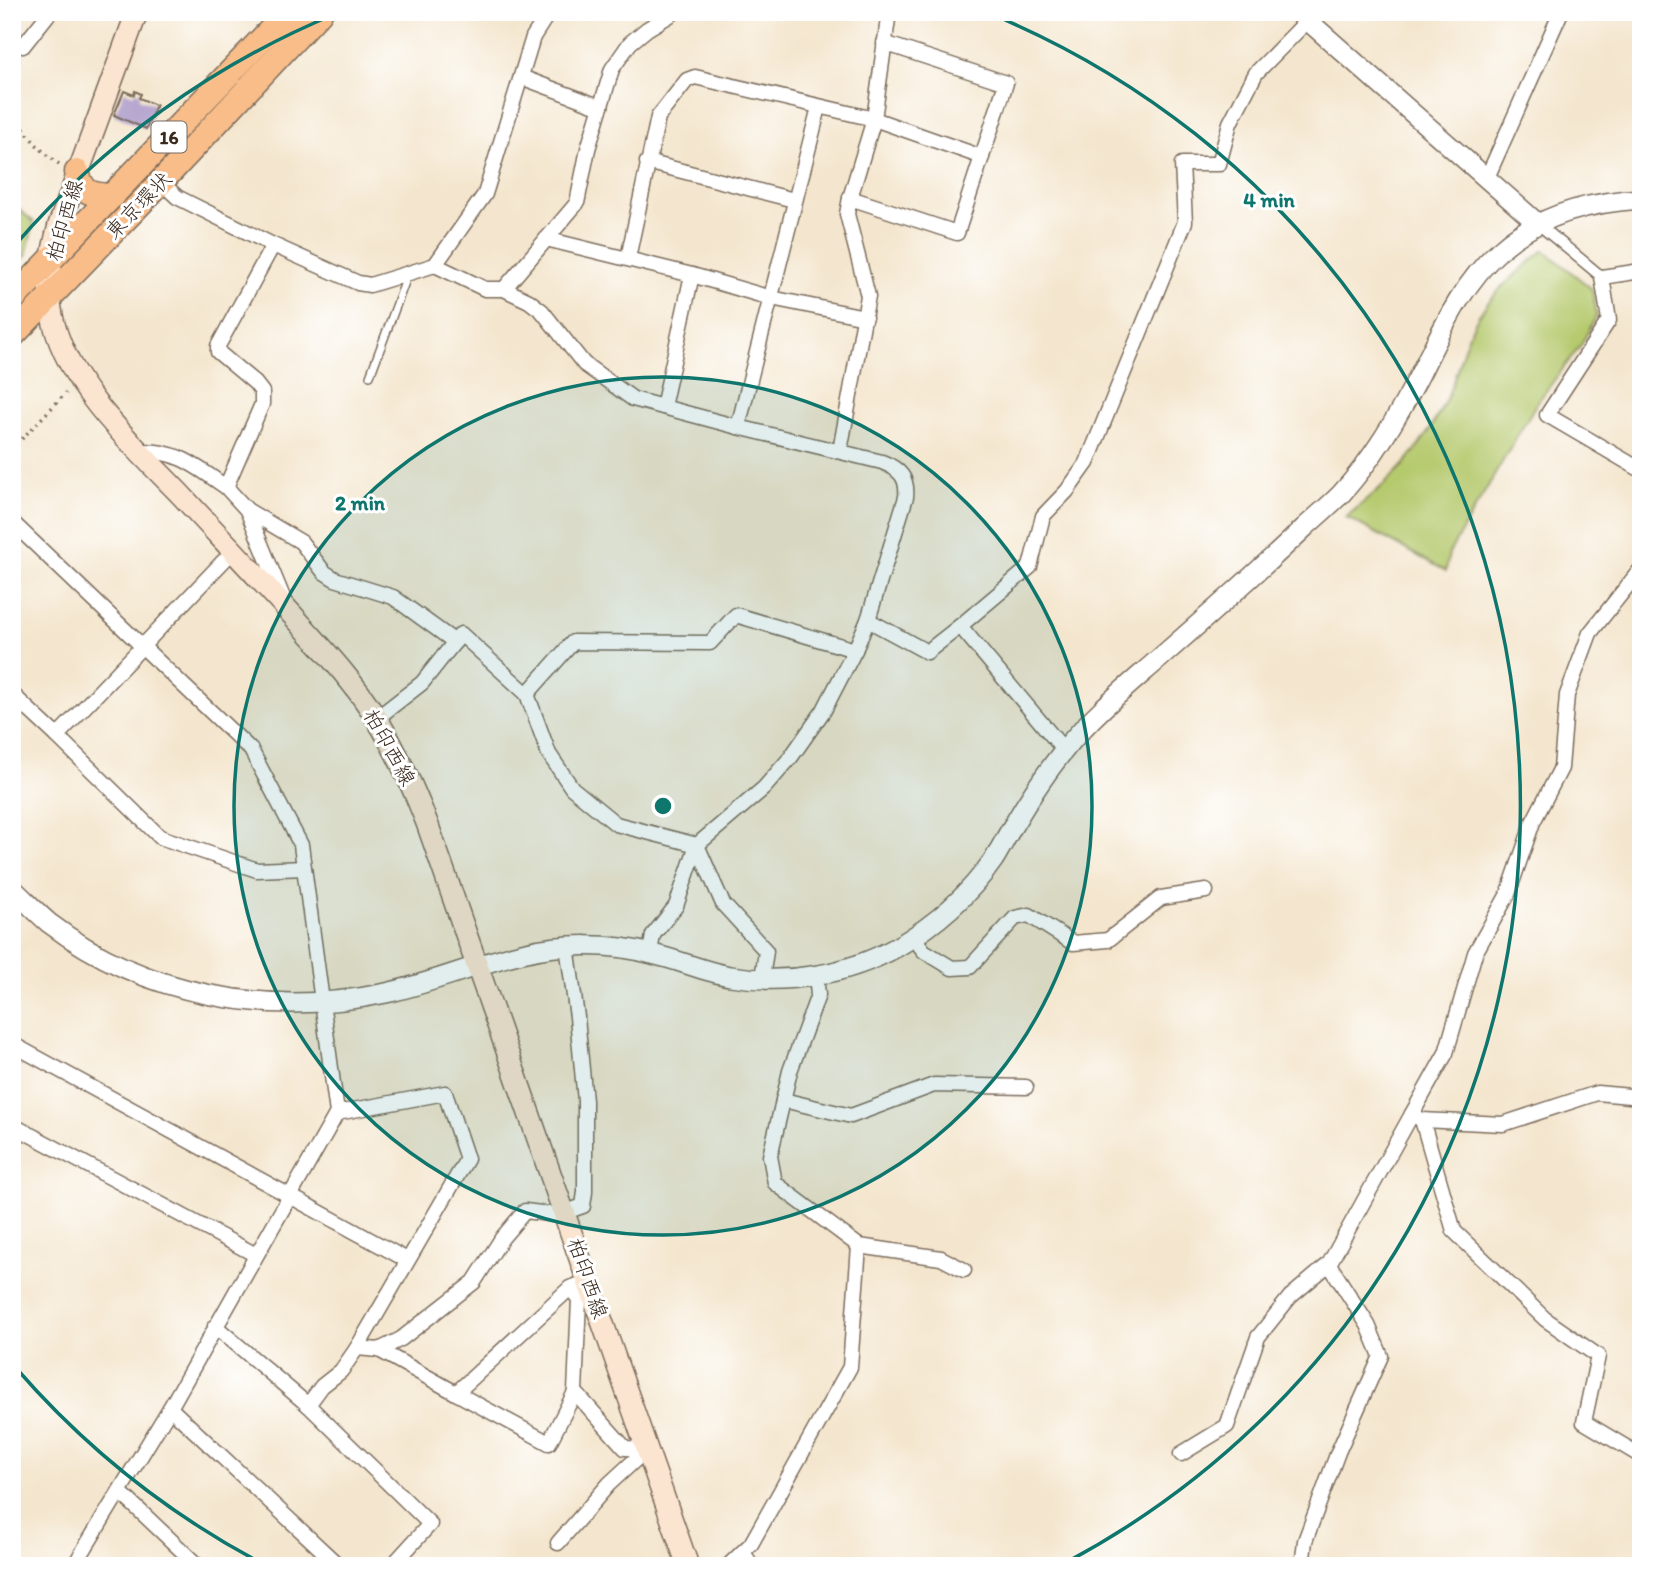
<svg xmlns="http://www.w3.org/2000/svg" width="1653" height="1578" font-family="Itim,'Klee One',sans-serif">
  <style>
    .green { fill: #b5c96d; stroke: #787a46; stroke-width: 2 }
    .building { fill: #b3a3cd }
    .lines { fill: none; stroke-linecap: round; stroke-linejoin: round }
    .service-casing { stroke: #7c6c5c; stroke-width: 10 }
    .pedestrian-casing { stroke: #7c6c5c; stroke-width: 13 }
    .minor-casing { stroke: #7c6c5c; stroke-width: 17 }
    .tertiary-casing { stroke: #7c6c5c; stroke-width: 22 }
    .secondary-casing { stroke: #7c6c5c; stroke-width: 24 }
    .trunk-casing { stroke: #7c6c5c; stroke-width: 27 }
    .path { stroke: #7c6c5c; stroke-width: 3.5; stroke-dasharray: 2 5; stroke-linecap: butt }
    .service { stroke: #fff; stroke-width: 7 }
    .pedestrian { stroke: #fff; stroke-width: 10 }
    .minor { stroke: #fff; stroke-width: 14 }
    .tertiary { stroke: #fff; stroke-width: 19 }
    .secondary { stroke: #fce5d0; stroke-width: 21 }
    .trunk { stroke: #f8bd89; stroke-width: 24 }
    .ring { fill: none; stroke: #0f766e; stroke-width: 3.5 }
    .labels { text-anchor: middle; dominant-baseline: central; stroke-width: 6; stroke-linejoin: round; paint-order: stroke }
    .shield { fill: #fff; stroke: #766a62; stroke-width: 2 }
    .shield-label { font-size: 19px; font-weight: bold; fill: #3b2a1e }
    .street-label { font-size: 21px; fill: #3b2a1e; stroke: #fff }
    .centre { fill: #0f766e; stroke: #fff; stroke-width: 3.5 }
    .ring-label { font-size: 21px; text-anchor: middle; font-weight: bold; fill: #0f766e; stroke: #fff; stroke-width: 6; stroke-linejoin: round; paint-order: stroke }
  </style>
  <rect width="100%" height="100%" fill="#fff"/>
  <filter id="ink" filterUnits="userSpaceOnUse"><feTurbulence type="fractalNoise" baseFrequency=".0143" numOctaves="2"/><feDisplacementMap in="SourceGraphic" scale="14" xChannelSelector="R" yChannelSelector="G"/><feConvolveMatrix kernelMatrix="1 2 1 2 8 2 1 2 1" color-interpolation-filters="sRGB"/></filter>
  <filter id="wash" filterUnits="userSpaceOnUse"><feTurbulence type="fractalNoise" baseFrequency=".00686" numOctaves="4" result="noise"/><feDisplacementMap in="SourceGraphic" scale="28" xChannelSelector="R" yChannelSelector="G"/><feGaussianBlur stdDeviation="1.57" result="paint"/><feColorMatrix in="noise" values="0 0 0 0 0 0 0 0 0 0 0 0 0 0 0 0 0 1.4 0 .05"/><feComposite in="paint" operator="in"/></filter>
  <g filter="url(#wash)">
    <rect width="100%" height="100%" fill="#f4e6ce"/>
    <g class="green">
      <path d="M12,204L34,222L26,256L12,270Z"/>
      <path d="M1544,250L1592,289L1597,315L1581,345L1536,404L1449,553L1446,571L1346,517C1392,480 1424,450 1448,395C1458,372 1462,347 1474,324C1490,293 1518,273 1544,250Z"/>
    </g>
    <g id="blocks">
      <path class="building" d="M124,91L134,95L135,91L141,94L139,98L156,105L146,129L114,115Z"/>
    </g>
  </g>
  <g filter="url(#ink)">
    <use href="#blocks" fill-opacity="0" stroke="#7c6c5c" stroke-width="2"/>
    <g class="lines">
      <defs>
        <path id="service" d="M370,376L408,274"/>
        <path id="pedestrian" d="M1537,223L1602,277"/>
        <g id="minor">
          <path d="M23,46L50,12"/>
          <path d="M521,77L601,107"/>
          <path d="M647,162L794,200"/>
          <path d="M1486,180L1561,12"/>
          <path d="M161,182L177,197L273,245L358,283L370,285L435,265L485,289H504L529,301L542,311L584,364L633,399L738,427L882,462C900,469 908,478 906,497L868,620L855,650L824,710L791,757L764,788L697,845L676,906L653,935L650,953"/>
          <path d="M850,198L957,233L1006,83L884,43"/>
          <path d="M546,239L692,275L771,298L865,317"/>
          <path d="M628,258L658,117L687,80L695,77L874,119L982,157"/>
          <path d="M435,265L485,194L533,37L549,12"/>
          <path d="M1641,271L1602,277L1609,320L1547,415L1641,470"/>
          <path d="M504,289L577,203L588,149L612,69L630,43L647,29L675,12"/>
          <path d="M663,407L692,275"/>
          <path d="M738,427L819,107"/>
          <path d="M139,451C178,450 195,466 226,487L262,404V392L255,383L218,352V346L273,245"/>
          <path d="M840,451L868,296L847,214L850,198L874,119L889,12"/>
          <path d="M226,487L247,510L301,542L324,572L335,579L393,597L455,642"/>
          <path d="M247,510L284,600"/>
          <path d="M12,522L251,750L301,845L337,1113L445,1093L467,1159L357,1348L341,1371L322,1386L308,1405"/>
          <path d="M1641,569L1590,633L1567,695L1561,768L1533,822L1508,894L1475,953L1446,1053L1412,1114L1422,1120L1454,1231L1545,1319L1598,1356L1584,1422L1641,1456"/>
          <path d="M868,620L927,652L960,626L1064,750"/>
          <path d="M960,626L1030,567L1043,516L1067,491L1087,463L1185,222L1182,164H1219L1230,123L1256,73L1307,21"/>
          <path d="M12,694L57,736L233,551"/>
          <path d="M527,694L549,754L572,788L616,824L697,845L723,904L766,951L762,978"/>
          <path d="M377,718L422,683L461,634L527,694L573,642L710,643L736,615L855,650"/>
          <path d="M57,736L160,837L257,870L304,868"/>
          <path d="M913,937L924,951L952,968L970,967L1015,918L1029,915L1073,943L1108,940L1161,898L1206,891"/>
          <path d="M12,1044L407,1260"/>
          <path d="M783,1100L851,1116L934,1085L1026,1087"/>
          <path d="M1422,1120L1503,1124L1597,1093L1641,1097"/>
          <path d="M12,1125L256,1255"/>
          <path d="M859,1246L941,1258L964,1270"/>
          <path d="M570,1288L579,1299L575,1392"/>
          <path d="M215,1326L308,1405L430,1524L392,1566"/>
          <path d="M357,1348L379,1350L401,1339L474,1282L502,1238L525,1211L557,1215L583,1206L585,1192V1101L577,1017L567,946"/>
          <path d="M379,1350L456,1393L570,1288L589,1281"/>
          <path d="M456,1393L549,1443L575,1392L625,1448L647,1449L609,1484L558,1543"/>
          <path d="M170,1408L339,1566"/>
          <path d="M1181,1454L1227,1426L1258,1337L1290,1297L1329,1264"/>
          <path d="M120,1492L198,1566"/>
          <path d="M743,1552L752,1566"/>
          <path d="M74,1566L170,1408L337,1113"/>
          <path d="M728,1566L751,1544L850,1367L859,1246L775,1183L770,1156L790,1071L818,995L816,975"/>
          <path d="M1302,1566L1305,1541L1338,1452L1381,1356L1368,1325L1329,1264L1412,1114"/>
        </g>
        <g id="tertiary">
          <path d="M1298,12L1537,223"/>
          <path d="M12,888C24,899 36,912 49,923C145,996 269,1018 386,993C432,983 476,964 522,953C563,943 611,943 652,954C679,960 703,971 730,976C787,985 847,975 897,947C935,925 969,895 994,859C1001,848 1007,835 1014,824C1030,797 1046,772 1066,748C1093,714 1128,686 1161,657C1209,615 1257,573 1304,528C1316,517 1329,506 1341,494C1373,459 1397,418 1419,376C1442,330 1462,283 1501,249C1540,214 1590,202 1641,199"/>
        </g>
        <path id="secondary" d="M137,12L59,225C50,258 45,290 54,324C71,390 136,448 182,496C220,537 259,578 297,620C325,651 355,683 377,719C397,752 413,787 427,823L688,1566"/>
        <g id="trunk">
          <path d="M77,172C83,194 91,195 113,196"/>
          <path d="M12,300L288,12"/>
          <path d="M12,336L161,182L320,12"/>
        </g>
      </defs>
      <use href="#service" class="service-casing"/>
      <use href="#pedestrian" class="pedestrian-casing"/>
      <use href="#minor" class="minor-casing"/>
      <use href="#tertiary" class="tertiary-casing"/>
      <use href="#secondary" class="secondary-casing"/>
      <use href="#trunk" class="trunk-casing"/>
      <g class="path">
        <path d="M19,60C5,105 21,137 59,164"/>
        <path d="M12,449L66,393"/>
      </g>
      <use href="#service" class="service"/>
      <use href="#pedestrian" class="pedestrian"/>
      <use href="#minor" class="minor"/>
      <use href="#tertiary" class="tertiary"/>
      <use href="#secondary" class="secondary"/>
      <use href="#trunk" class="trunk"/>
    </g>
  </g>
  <circle cx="663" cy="806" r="429" fill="#0f766e" fill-opacity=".12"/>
  <g class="ring">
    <circle cx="663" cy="806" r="429"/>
    <path d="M261 1563A857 857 0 0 1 16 1368M16 244A857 857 0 0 1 335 14M991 14A857 857 0 0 1 1065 1563"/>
  </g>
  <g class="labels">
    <rect class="shield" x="151.5" y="121.5" width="35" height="31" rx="5"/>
    <g class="shield-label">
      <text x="169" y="137">16</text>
    </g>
    <g class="street-label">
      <text transform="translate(138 205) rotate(-46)">東京環状</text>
      <text transform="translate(64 220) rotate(-74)">柏印西線</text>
      <text transform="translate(390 747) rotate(61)">柏印西線</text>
      <text transform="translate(588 1278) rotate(71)">柏印西線</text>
    </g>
  </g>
  <circle cx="663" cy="806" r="10" class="centre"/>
  <g class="ring-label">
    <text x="1269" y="207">4 min</text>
    <text x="360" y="510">2 min</text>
  </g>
  <rect width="1653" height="1578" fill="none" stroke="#fff" stroke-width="42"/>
</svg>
